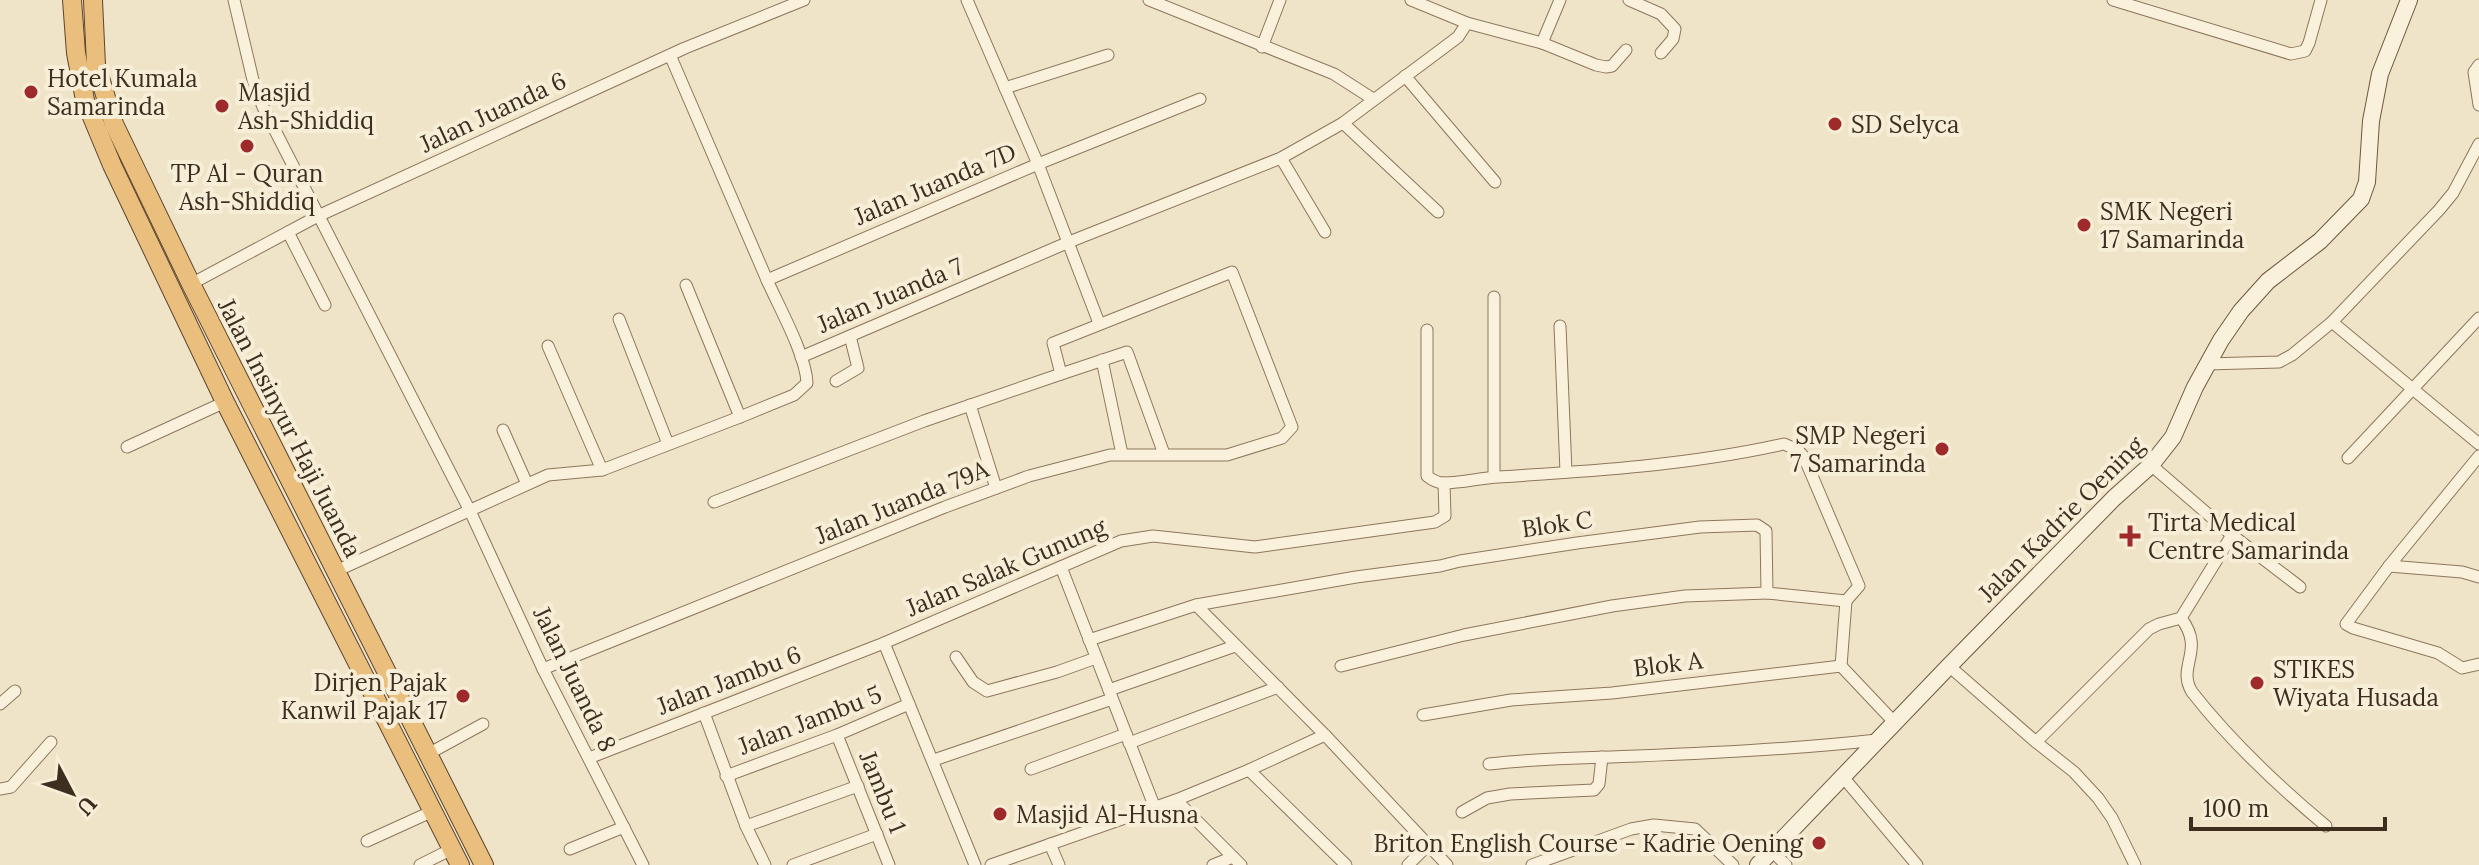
<svg xmlns="http://www.w3.org/2000/svg" width="2479" height="865" font-family="Lora,serif">
  <style>
    .lines { fill: none; stroke-linecap: round; stroke-linejoin: round }
    .minor-casing { stroke: #8d765c; stroke-width: 13 }
    .secondary-casing { stroke: #6f573f; stroke-width: 18 }
    .trunk-casing { stroke: #5b4430; stroke-width: 20 }
    .minor { stroke: #faf1dc; stroke-width: 11 }
    .secondary { stroke: #faf1dc; stroke-width: 16 }
    .trunk { stroke: #eabe7c; stroke-width: 18 }
    .poi-dot { fill: #9e2a2b; stroke: #f7eed8; stroke-width: 3 }
    .labels { text-anchor: middle; dominant-baseline: central; stroke-width: 8; stroke-linejoin: round; paint-order: stroke }
    .poi-label { font-size: 24px; fill: #3d2e20; stroke: #f7eed8; text-anchor: start }
    .street-label { font-size: 24px; fill: #3d2e20; stroke: #f7eed8 }
  </style>
  <rect width="100%" height="100%" fill="#f0e4c8"/>
  <g class="lines">
    <defs>
      <g id="minor">
        <path d="M234,0L253,80L263,107L470,511L543,669L643,865"/>
        <path d="M967,0L1038,164L1099,323"/>
        <path d="M1149,0L1334,74L1373,99"/>
        <path d="M1411,0L1467,23L1542,43L1596,65L1606,67L1612,66L1626,50"/>
        <path d="M1629,0L1661,14L1675,29L1673,39L1661,53"/>
        <path d="M2113,0L2291,54L2305,51L2309,43L2321,0"/>
        <path d="M1542,43L1560,0"/>
        <path d="M1262,47L1280,0"/>
        <path d="M670,55L767,280"/>
        <path d="M2479,65L2474,72L2479,105"/>
        <path d="M1405,76L1495,182"/>
        <path d="M1005,88L1108,55"/>
        <path d="M1343,123L1438,212"/>
        <path d="M1281,158L1325,232"/>
        <path d="M288,232L325,305"/>
        <path d="M191,284L318,216L685,48L804,0"/>
        <path d="M686,285L740,417"/>
        <path d="M1494,297V477"/>
        <path d="M619,319L668,444"/>
        <path d="M2332,322L2479,444"/>
        <path d="M1560,326L1566,472"/>
        <path d="M548,346L602,470"/>
        <path d="M801,357L1069,242L1281,158L1343,123L1458,37L1467,23"/>
        <path d="M1102,360L1122,454"/>
        <path d="M2207,364L2279,362L2292,355L2332,322L2439,210L2453,193L2479,144"/>
        <path d="M836,381L858,368L850,336"/>
        <path d="M970,405L996,488"/>
        <path d="M503,430L527,484"/>
        <path d="M127,447L225,402"/>
        <path d="M2479,456L2389,566L2346,624L2353,628L2438,653L2462,668L2479,664"/>
        <path d="M2348,458L2479,318"/>
        <path d="M2151,465L2232,535L2300,587"/>
        <path d="M714,502L924,421L1061,374"/>
        <path d="M2389,566L2462,572L2479,577"/>
        <path d="M1061,567L1155,808"/>
        <path d="M336,571L548,475L602,470L740,417L794,395L807,383C806,355 779,307 767,280L1038,164L1200,99"/>
        <path d="M1196,605L1325,735L1447,865"/>
        <path d="M2181,618C2206,651 2176,666 2192,692C2231,742 2277,785 2326,826"/>
        <path d="M1089,640L1196,605L1356,577L1440,566L1460,561L1577,543L1700,527L1757,525L1766,531L1767,593L1846,601L1859,586L1804,457L1798,450L1784,444C1690,465 1594,471 1498,477C1480,478 1462,483 1444,483C1437,483 1432,480 1427,476V330"/>
        <path d="M884,643L975,865"/>
        <path d="M956,657L973,682L987,691L1057,672L1096,658"/>
        <path d="M1341,666L1464,635L1612,606L1685,596L1767,593"/>
        <path d="M1841,666L1846,601"/>
        <path d="M1949,666L2036,742L2074,772L2098,798L2112,818L2135,865"/>
        <path d="M543,669L945,507L1029,476L1110,455H1227L1282,438L1292,427L1232,272L1053,343L1061,374L1127,352L1164,454"/>
        <path d="M1109,690L1235,646"/>
        <path d="M0,704L15,691"/>
        <path d="M704,713L746,826L765,865"/>
        <path d="M1423,715L1511,700L1612,693L1841,666L1894,722"/>
        <path d="M837,735L889,865"/>
        <path d="M2036,742L2149,629L2159,624L2181,618L2232,535"/>
        <path d="M1129,743L1278,687"/>
        <path d="M428,754L483,724"/>
        <path d="M589,758L884,643L1121,541L1153,536L1255,547L1435,522L1445,516L1444,483"/>
        <path d="M934,760L1112,699"/>
        <path d="M1489,764C1538,758 1587,758 1637,756C1717,753 1797,749 1877,740"/>
        <path d="M1031,769L1126,734"/>
        <path d="M1249,770L1346,865"/>
        <path d="M726,776L837,735L909,704"/>
        <path d="M1843,777L1917,865"/>
        <path d="M0,789L11,787L51,742"/>
        <path d="M1176,800L1241,865"/>
        <path d="M1462,812L1487,798L1510,794L1594,790L1599,784L1602,757"/>
        <path d="M746,826L858,786"/>
        <path d="M367,841L433,811"/>
        <path d="M1050,844L1059,865"/>
        <path d="M570,849L624,827"/>
        <path d="M1772,851L1786,865"/>
        <path d="M420,865L452,849"/>
        <path d="M793,865L877,834"/>
        <path d="M991,865L1176,800L1249,770L1325,735"/>
        <path d="M1213,865L1233,857"/>
        <path d="M1408,865L1428,845"/>
        <path d="M1532,865L1631,829L1654,825L1695,829L1733,865"/>
      </g>
      <path id="secondary" d="M1758,865L1949,666L2114,498L2151,465L2173,437L2195,387L2221,340L2241,311L2268,281L2320,241L2361,199L2367,182L2371,121L2380,74L2409,0"/>
      <g id="trunk">
        <path d="M72,0L76,53L85,100L112,165L225,402L460,865"/>
        <path d="M93,0L96,65L114,124L191,284L484,865"/>
      </g>
    </defs>
    <use href="#minor" class="minor-casing"/>
    <use href="#secondary" class="secondary-casing"/>
    <use href="#trunk" class="trunk-casing"/>
    <use href="#minor" class="minor"/>
    <use href="#secondary" class="secondary"/>
    <use href="#trunk" class="trunk"/>
  </g>
  <g class="poi-dot">
    <circle cx="31" cy="92" r="8"/>
    <circle cx="222" cy="106" r="8"/>
    <circle cx="1835" cy="124" r="8"/>
    <circle cx="247" cy="146" r="8"/>
    <circle cx="2084" cy="225" r="8"/>
    <circle cx="1942" cy="449" r="8"/>
    <path d="M2126 524h8v8h8v8h-8v8h-8v-8h-8v-8h8z"/>
    <circle cx="2257" cy="683" r="8"/>
    <circle cx="463" cy="696" r="8"/>
    <circle cx="1000" cy="814" r="8"/>
    <circle cx="1819" cy="843" r="8"/>
  </g>
  <g class="labels">
    <g class="poi-label">
      <text x="47" y="78">Hotel Kumala<tspan x="47" dy="28">Samarinda</tspan></text>
      <text x="238" y="92">Masjid<tspan x="238" dy="28">Ash-Shiddiq</tspan></text>
      <text x="1851" y="124">SD Selyca</text>
      <text x="247" y="173" text-anchor="middle">TP Al - Quran<tspan x="247" dy="28">Ash-Shiddiq</tspan></text>
      <text x="2100" y="211">SMK Negeri<tspan x="2100" dy="28">17 Samarinda</tspan></text>
      <text x="1926" y="435" text-anchor="end">SMP Negeri<tspan x="1926" dy="28">7 Samarinda</tspan></text>
      <text x="2148" y="522">Tirta Medical<tspan x="2148" dy="28">Centre Samarinda</tspan></text>
      <text x="2273" y="669">STIKES<tspan x="2273" dy="28">Wiyata Husada</tspan></text>
      <text x="447" y="682" text-anchor="end">Dirjen Pajak<tspan x="447" dy="28">Kanwil Pajak 17</tspan></text>
      <text x="1016" y="814">Masjid Al-Husna</text>
      <text x="1803" y="843" text-anchor="end">Briton English Course - Kadrie Oening</text>
    </g>
    <g class="street-label">
      <text transform="translate(493 112) rotate(-25)">Jalan Juanda 6</text>
      <text transform="translate(935 184) rotate(-23)">Jalan Juanda 7D</text>
      <text transform="translate(890 295) rotate(-23)">Jalan Juanda 7</text>
      <text transform="translate(290 428) rotate(63)">Jalan Insinyur Haji Juanda</text>
      <text transform="translate(902 502) rotate(-22)">Jalan Juanda 79A</text>
      <text transform="translate(2061 519) rotate(-45)">Jalan Kadrie Oening</text>
      <text transform="translate(1557 524) rotate(-8)">Blok C</text>
      <text transform="translate(1006 567) rotate(-23)">Jalan Salak Gunung</text>
      <text transform="translate(1668 664) rotate(-7)">Blok A</text>
      <text transform="translate(575 679) rotate(64)">Jalan Juanda 8</text>
      <text transform="translate(729 680) rotate(-21)">Jalan Jambu 6</text>
      <text transform="translate(810 720) rotate(-21)">Jalan Jambu 5</text>
      <text transform="translate(883 792) rotate(68)">Jambu 1</text>
    </g>
  </g>
  <g transform="translate(72 793) rotate(131)" stroke="#f7eed8" stroke-width="6" paint-order="stroke">
  <path d="M0-6L14 30L0 20L-14 30Z" fill="#3d2e20"/>
  <text y="-12" font-size="22" font-weight="bold" text-anchor="middle" fill="#3d2e20">U</text>
  </g>
  <path d="M2191 817v12h194v-12" fill="none" stroke="#3d2e20" stroke-width="4"/>
  <text x="2203" y="817" font-size="24" fill="#3d2e20" stroke="#f7eed8" stroke-width="6" paint-order="stroke">100 m</text>
</svg>
